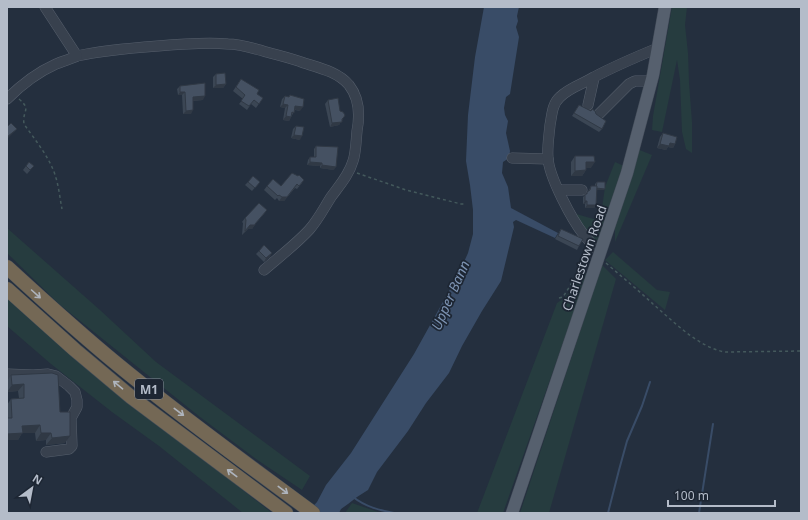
<svg xmlns="http://www.w3.org/2000/svg" width="808" height="520" font-family="'Noto Sans',sans-serif">
  <style>
    .green { fill: #263c3f }
    .water { fill: #394c67 }
    .lines { fill: none; stroke-linecap: round; stroke-linejoin: round }
    .stream { stroke: #394c67; stroke-width: 2 }
    .minor-casing { stroke: #565f6c; stroke-width: 11 }
    .major-casing { stroke: #414a57; stroke-width: 13 }
    .highway-casing { stroke: #434c59; stroke-width: 15 }
    .path { stroke: #44595c; stroke-width: 1.5; stroke-dasharray: 3 3; stroke-linecap: butt }
    .minor { stroke: #38414e; stroke-width: 10 }
    .major { stroke: #56606e; stroke-width: 12 }
    .highway { stroke: #746855; stroke-width: 14 }
    .wall { fill: #3b4654 }
    .shaded-wall { fill: #303945 }
    .building { fill: #455162; stroke: #303945 }
    .oneway { stroke: #aeb4bd }
    .labels { text-anchor: middle; dominant-baseline: central; stroke-width: 3.5; stroke-linejoin: round; paint-order: stroke }
    .shield { fill: #1d2633; stroke: #878f9c; stroke-width: 1 }
    .shield-label { font-size: 12px; font-weight: bold; fill: #b4bcc9 }
    .street-label { font-size: 13px; fill: #b4bcc9; stroke: #1d2633 }
    .water-label { font-size: 14px; font-style: italic; fill: #7c92b1; stroke: #1d2633 }
  </style>
  <rect width="100%" height="100%" fill="#242f3e"/>
  <g class="green">
    <path d="M672,7H687L685,25L688,53L689,83L692,122V153L686,149L682,132L680,80L677,60L662,132L652,130L653,116Z"/>
    <path d="M637,149L652,155L615,242V224Z"/>
    <path d="M615,162L624,166L605,218L598,242H595L573,213L597,220L602,208L605,187Z"/>
    <path d="M7,228L100,310L156,362L310,476L302,490L256,459L200,417L59,304L7,253Z"/>
    <path d="M613,252L657,290L670,292L665,310L605,260Z"/>
    <path d="M602,265L616,279L549,513H520Z"/>
    <path d="M588,272L503,513H477L557,303C560,301 563,299 565,297C575,288 573,276 588,272Z"/>
    <path d="M7,297L97,375L272,513H243L159,446L112,412L51,364L7,326Z"/>
    <path d="M352,503L381,513H345Z"/>
  </g>
  <path class="water" d="M484,7H519L517,16L518,21L516,27L519,37L510,94L506,97L504,108L505,115L508,121L506,133L510,151L509,158L503,162L502,173L508,187L511,208L558,233L555,238L516,220L513,222L514,227L501,281L482,311L462,346L449,373L426,403L408,431L377,472L368,490L357,497L348,504L341,509L339,513H307L317,502L326,485L351,453L414,354L459,273L468,253L473,234V210L470,185L466,161L468,115L475,57Z"/>
  <g class="lines">
    <g class="stream">
      <path d="M353,497C366,507 379,510 394,513"/>
      <path d="M608,513L619,470L627,441L642,406L650,382"/>
      <path d="M699,513L713,424"/>
    </g>
    <defs>
      <g id="minor">
        <path d="M77,56C104,50 131,48 158,46C181,44 205,42 228,44C240,44 252,48 263,51C277,55 291,58 304,63C320,68 338,72 349,85C360,99 360,115 357,131C356,141 356,152 353,161C349,175 339,186 331,197C324,208 318,220 309,230C295,245 279,257 264,270"/>
        <path d="M7,99C21,85 38,72 56,64C63,61 71,59 77,56L45,7"/>
        <path d="M588,105L594,78"/>
        <path d="M599,114L629,84L635,81H652"/>
        <path d="M512,158L548,159"/>
        <path d="M559,190H582"/>
        <path d="M600,253C595,247 589,241 584,235C572,220 549,177 548,158C547,148 549,136 550,125C552,115 552,104 560,97C570,87 583,84 594,77C615,66 636,57 658,48"/>
        <path d="M7,374L33,375L48,374L56,376L69,386L75,392L77,400V407L71,418L72,446L69,449L46,452"/>
      </g>
      <path id="major" d="M512,513L627,173L653,75L665,7"/>
      <g id="highway">
        <path d="M7,267C43,300 79,333 117,364C180,416 247,464 313,513"/>
        <path d="M7,289L75,350L131,397L286,513"/>
      </g>
    </defs>
    <use href="#minor" class="minor-casing"/>
    <use href="#major" class="major-casing"/>
    <use href="#highway" class="highway-casing"/>
    <g class="path">
      <path d="M19,99C32,110 22,110 24,124C35,140 51,159 56,178C59,188 60,199 62,209"/>
      <path d="M357,173L406,190L461,204H466"/>
      <path d="M606,263C622,277 638,290 653,304C674,322 698,347 725,352L801,351"/>
      <path d="M559,298L563,297L573,281L584,271"/>
    </g>
    <use href="#minor" class="minor"/>
    <use href="#major" class="major"/>
    <use href="#highway" class="highway"/>
  </g>
  <g class="wall">
    <path d="M216,74L226,84L223,88H213V77Z"/>
    <path d="M241,79L257,94L263,98L256,108L251,104L247,110L239,104L243,99L233,91Z"/>
    <path d="M180,86L203,100L193,101L191,114H183L182,95H178L177,89Z"/>
    <path d="M290,95L300,111L295,110L291,117L289,121L283,120L285,108L280,107L282,99L285,96L289,97Z"/>
    <path d="M328,100L340,111L344,117L339,125L330,127L325,104Z"/>
    <path d="M579,105L596,114L602,129L599,132L572,116Z"/>
    <path d="M296,126L300,140L291,138L293,129Z"/>
    <path d="M663,133L675,144L673,148L668,147L666,150L657,148L660,137Z"/>
    <path d="M316,146L334,170L320,168V166L307,165L308,160L310,157H314V149Z"/>
    <path d="M575,156L591,168H586V170L582,176H571V162Z"/>
    <path d="M26,166H34L27,174L23,170Z"/>
    <path d="M248,182H260L252,191L245,185Z"/>
    <path d="M597,182L604,190H596V205L594,208H585V204H583V197L588,192L591,186H595V184Z"/>
    <path d="M302,183L297,189L295,188L284,201H279L277,198L275,200L264,190L267,186H281Z"/>
    <path d="M264,214L255,224L252,229H248L242,235L243,223L242,222L245,218Z"/>
    <path d="M561,229L579,246L577,250L555,239Z"/>
    <path d="M259,251L270,257L264,262L256,254Z"/>
    <path d="M11,375L60,412L65,443L46,445V440L36,441L35,433H22L18,440H7V405L11,399L19,398L18,391L7,392V381Z"/>
  </g>
  <g class="shaded-wall">
    <path d="M226,84L223,88H213L216,85Z"/>
    <path d="M180,92H185L182,95H178Z"/>
    <path d="M205,96L203,100L190,101L193,97Z"/>
    <path d="M283,104L288,105L285,108L280,107Z"/>
    <path d="M295,106L303,107L300,111L293,109Z"/>
    <path d="M193,110L191,114H183L186,111Z"/>
    <path d="M286,116L291,117L289,121L283,120Z"/>
    <path d="M344,117L339,125L330,127L332,123L342,119Z"/>
    <path d="M17,129L7,139V137Z"/>
    <path d="M294,135L302,136L300,140L291,138Z"/>
    <path d="M670,143L675,144L673,148L668,147L666,150L657,148L660,144Z"/>
    <path d="M310,162L322,163L320,166L307,165Z"/>
    <path d="M586,162H595L591,168H582Z"/>
    <path d="M322,165L336,167L334,170L320,168Z"/>
    <path d="M586,170L582,176H571L575,171Z"/>
    <path d="M297,184L284,201H279L282,197Z"/>
    <path d="M596,188L605,189L604,190H595Z"/>
    <path d="M585,201H587L585,204H583Z"/>
    <path d="M587,205H596L594,208H585Z"/>
    <path d="M267,210L254,225H255L252,229H248L242,235L250,225Z"/>
    <path d="M272,253L270,257L264,262L266,258Z"/>
    <path d="M24,384L18,391L7,392L12,385Z"/>
    <path d="M40,425L35,433H22L18,440H7V434L22,426Z"/>
    <path d="M41,433H51L46,440L36,441Z"/>
    <path d="M70,436L65,443L46,445L52,438Z"/>
  </g>
  <g class="building">
    <path d="M225,73L226,84L216,85V74Z"/>
    <path d="M241,79L259,90L257,94L263,98L259,104L254,100L249,106L241,101L245,95L236,87Z"/>
    <path d="M205,83V96L193,97V110L186,111L185,92H180V86Z"/>
    <path d="M290,95L304,99L303,107L295,106L294,113L292,112L291,117L286,116L288,105L283,104L285,96L289,97Z"/>
    <path d="M338,98L340,111L343,112L345,115L344,117L342,119V122L332,123L328,100Z"/>
    <path d="M579,105L591,111L592,109L595,111L596,114L606,121L602,129L574,113Z"/>
    <path d="M11,123L17,129L7,137V127Z"/>
    <path d="M296,126L304,127L302,136L294,135Z"/>
    <path d="M663,133L677,137L675,144L670,143L669,146L660,144Z"/>
    <path d="M316,146L338,147L336,167L322,165V163L310,162V157H316Z"/>
    <path d="M575,156H594L595,162H586V170L575,171Z"/>
    <path d="M29,162L34,166L30,170L26,166Z"/>
    <path d="M292,173L298,176L299,175L304,180L299,186L297,184L287,197H282L279,195L278,196L267,186L273,179L281,186Z"/>
    <path d="M253,176L260,182L255,188L248,182Z"/>
    <path d="M597,182H605V189L596,188Z"/>
    <path d="M591,186H597L596,205H587V201H585V194H587V192L590,190Z"/>
    <path d="M259,203L267,210L255,224V225H250L245,231L246,220L245,218Z"/>
    <path d="M561,229L583,239L579,246L558,236Z"/>
    <path d="M264,245L272,253L266,258L259,251Z"/>
    <path d="M52,373L58,375L60,412H70V436L52,438L51,433H41L40,425L22,426L23,433L7,434V418H12L11,399L24,398V384L12,385L11,375Z"/>
  </g>
  <defs><path id="oneway-shaft" d="M-6 0H5M1.5-3L5.5 0L1.5 3" fill="none" stroke-width="1.6" stroke-linecap="round" stroke-linejoin="round"/></defs>
  <g class="oneway">
    <use href="#oneway-shaft" transform="translate(36 294) rotate(42)"/>
    <use href="#oneway-shaft" transform="translate(118 385) rotate(-140)"/>
    <use href="#oneway-shaft" transform="translate(179 412) rotate(37)"/>
    <use href="#oneway-shaft" transform="translate(232 473) rotate(-143)"/>
    <use href="#oneway-shaft" transform="translate(283 490) rotate(37)"/>
  </g>
  <g class="labels">
    <rect class="shield" x="135" y="379" width="28" height="20" rx="3"/>
    <g class="shield-label">
      <text x="149" y="389">M1</text>
    </g>
    <g class="street-label">
      <text transform="translate(584 258) rotate(-71)">Charlestown Road</text>
    </g>
    <g class="water-label">
      <text transform="translate(450 295) rotate(-66)">Upper Bann</text>
    </g>
  </g>
  <rect width="808" height="520" fill="none" stroke="#b4bcc9" stroke-width="16"/>
  <g transform="translate(32 488) rotate(32)" stroke="#1d2633" stroke-width="3" paint-order="stroke">
  <path d="M0-3L7 15L0 10L-7 15Z" fill="#b4bcc9"/>
  <text y="-6" font-size="11" font-weight="bold" text-anchor="middle" fill="#b4bcc9">N</text>
  </g>
  <path d="M668 500v6h107v-6" fill="none" stroke="#b4bcc9" stroke-width="2"/>
  <text x="674" y="500" font-size="12" fill="#b4bcc9" stroke="#1d2633" stroke-width="3" paint-order="stroke">100 m</text>
</svg>
